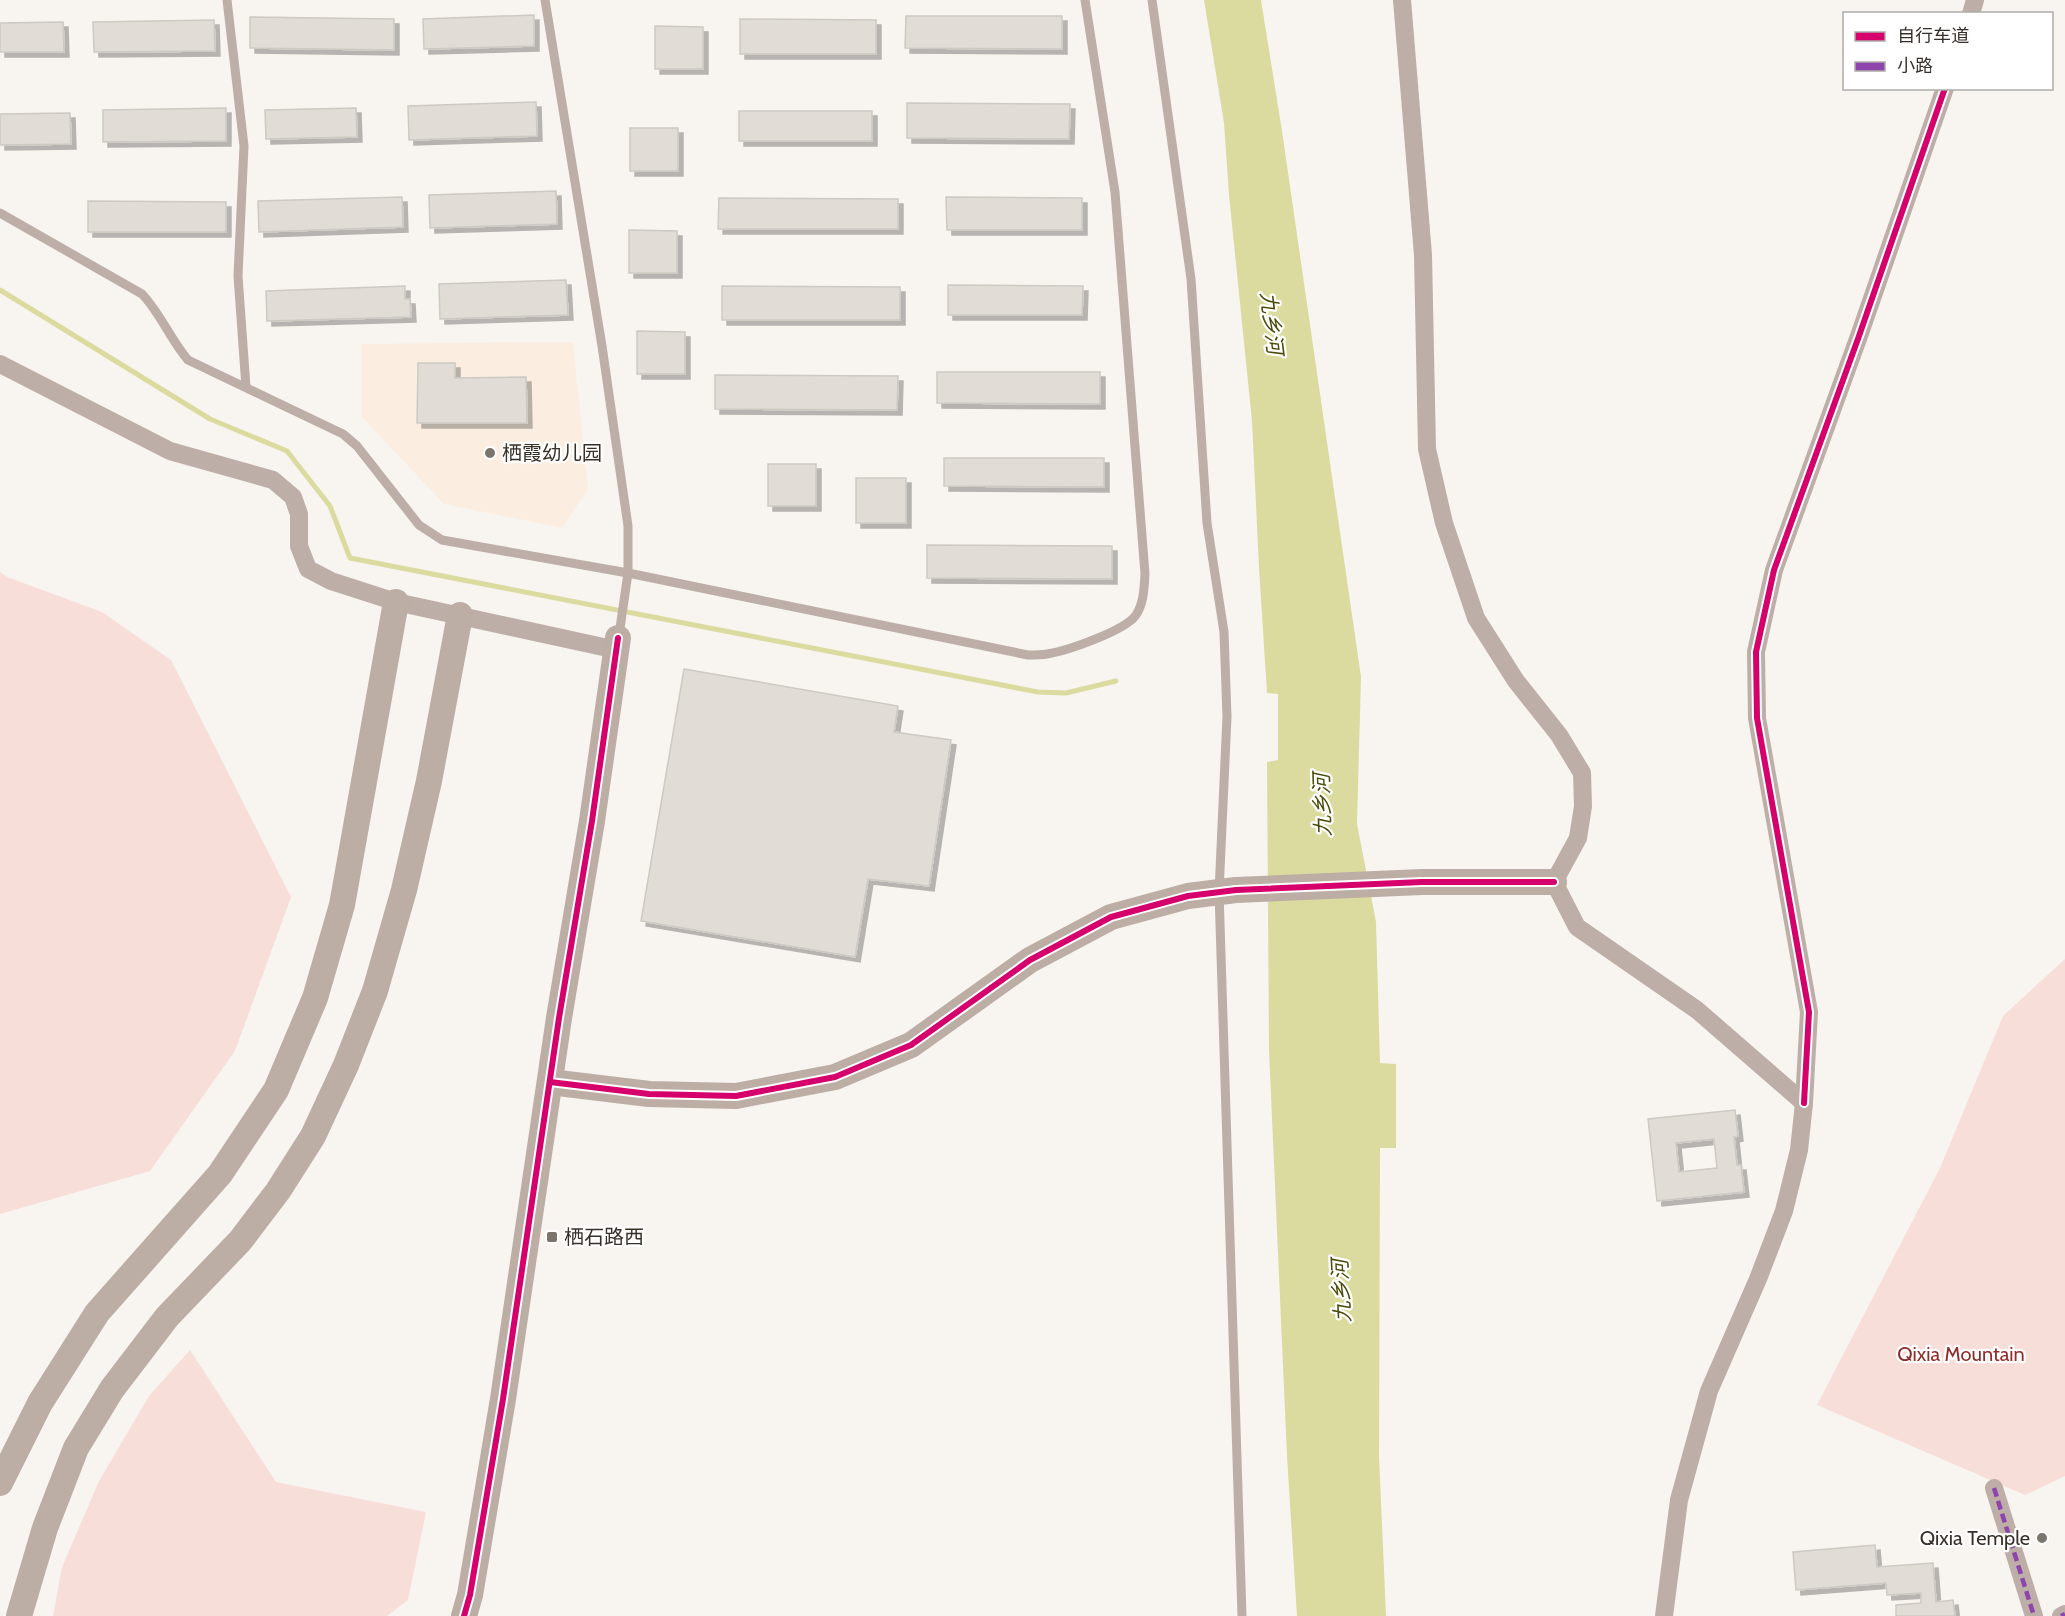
<svg xmlns="http://www.w3.org/2000/svg" width="2065" height="1616" font-family="Cabin,'Noto Sans SC',sans-serif">
  <style>
    .built { fill: #fbeee1 }
    .green { fill: #f8ded9 }
    .water { fill: #dbdba0 }
    .lines { fill: none; stroke-linecap: round; stroke-linejoin: round }
    .stream { stroke: #dbdba0; stroke-width: 5 }
    .building { fill: #e1ddd6; stroke: #cdc9c3; stroke-width: 1.5; fill-rule: evenodd; filter: url(#shadow) }
    .lane { stroke: #bdaea7; stroke-width: 9 }
    .street { stroke: #bdaea7; stroke-width: 18 }
    .secondary { stroke: #bcada5; stroke-width: 26 }
    .quiet { stroke: #8e44ad; stroke-width: 4.5; stroke-dasharray: 9 4.5; stroke-linecap: butt }
    .cycleway-casing { stroke: #fff; stroke-width: 10 }
    .cycleway { stroke: #d6006c; stroke-width: 6 }
    .poi-dot { fill: #7b756e; stroke: #fff; stroke-width: 2 }
    .labels { text-anchor: middle; dominant-baseline: central; stroke-width: 4.5; stroke-linejoin: round; paint-order: stroke }
    .poi-label { font-size: 20px; fill: #373028; stroke: #fff; text-anchor: start }
    .park-label { font-size: 20px; fill: #902d29; stroke: #fff }
    .water-label { font-size: 21px; font-style: italic; fill: #4c4b0b; stroke: #fff }
  </style>
  <defs>
    <filter id="shadow"><feDropShadow dx="5" dy="5" stdDeviation="0" flood-color="#0004"/></filter>
  </defs>
  <rect width="100%" height="100%" fill="#f8f4f0"/>
  <path class="built" d="M573,342L588,489L562,528L444,504L362,417L361,344Z"/>
  <g class="green">
    <path d="M0,572L7,577L102,612L171,660L291,897L235,1051L150,1171L0,1214Z"/>
    <path d="M2065,959V1476L2025,1495L1817,1405L1940,1168L2003,1016Z"/>
    <path d="M190,1350L276,1482L426,1512L408,1600L387,1616H53L62,1567L99,1481L149,1396Z"/>
  </g>
  <path class="water" d="M1204,0H1261L1282,131L1361,677L1357,824L1376,922L1380,1063L1396,1064V1148H1380L1379,1456L1386,1616H1297L1287,1456L1269,1050L1267,762L1278,760V694L1267,693L1259,568L1252,421L1229,195L1224,123Z"/>
  <g class="lines">
    <path class="stream" d="M0,290L210,419L287,451L330,506L350,558L1038,692L1066,693L1116,681"/>
  </g>
  <g class="building">
    <path d="M534,15V46L424,49L423,19Z"/>
    <path d="M906,16H1062V49L905,48Z"/>
    <path d="M250,17L394,19V50L250,48Z"/>
    <path d="M740,19L876,20V54H740Z"/>
    <path d="M214,20L215,51L94,52L93,22Z"/>
    <path d="M63,22L64,52H0V23Z"/>
    <path d="M655,26L703,27V69H655Z"/>
    <path d="M536,102L537,136L409,140L408,106Z"/>
    <path d="M907,103L1070,104L1069,139L907,138Z"/>
    <path d="M226,108V141L103,142V110Z"/>
    <path d="M356,108L357,137L266,139L265,110Z"/>
    <rect x="739" y="111" width="133" height="30"/>
    <path d="M70,113L71,144L0,145V114Z"/>
    <rect x="630" y="128" width="48" height="43"/>
    <path d="M556,191L557,224L430,228L429,195Z"/>
    <path d="M402,197L403,227L259,232L258,201Z"/>
    <path d="M946,197L1082,198V230H947Z"/>
    <path d="M719,198L898,199V229H718Z"/>
    <path d="M88,201L226,202V232H88Z"/>
    <path d="M629,230L677,231V273H629Z"/>
    <path d="M566,280L568,315L440,319L439,284Z"/>
    <path d="M948,285L1083,286L1082,315H948Z"/>
    <path d="M405,286V299H410L411,317L267,321L266,291Z"/>
    <path d="M722,286L900,287V320H722Z"/>
    <path d="M637,331L685,332V374H637Z"/>
    <path d="M418,363H455V378L526,377L527,423H417Z"/>
    <path d="M937,372H1100V404L937,403Z"/>
    <path d="M715,375L898,376L897,410L715,409Z"/>
    <path d="M944,458H1104V487L944,486Z"/>
    <rect x="768" y="464" width="48" height="42"/>
    <rect x="856" y="478" width="50" height="45"/>
    <path d="M927,545L1112,546V579L927,578Z"/>
    <path d="M684,669L898,706L894,732L951,740L929,886L868,879L855,957L641,921Z"/>
    <path d="M1735,1110L1738,1136L1734,1137L1737,1165H1741L1744,1192L1657,1201L1648,1119ZM1714,1139L1717,1168L1679,1172L1676,1143Z"/>
    <path d="M1875,1545L1877,1567L1933,1563L1936,1602L1953,1600L1955,1616H1896V1605L1921,1603V1593L1887,1595L1886,1583L1796,1590L1793,1552Z"/>
  </g>
  <g class="lines">
    <g class="lane">
      <path d="M227,0L244,146L238,276L246,387"/>
      <path d="M545,0L602,346L628,526V573L619,635"/>
      <path d="M1152,0L1191,279L1207,523L1224,632L1227,717L1219,892L1242,1616"/>
      <path d="M0,213L142,294C161,314 170,339 188,360L343,434L357,446L419,525L442,540L628,573L1028,655C1034,655 1041,655 1047,654C1066,651 1125,631 1136,615C1144,603 1144,588 1145,574L1115,192L1085,0"/>
    </g>
    <g class="street">
      <path d="M1402,0L1423,255L1427,449L1444,523L1476,618L1516,681L1559,735L1582,773L1583,806L1578,838L1554,882L1577,927L1697,1010L1804,1103L1799,1150L1784,1211L1758,1279L1709,1391L1679,1500L1664,1616"/>
      <path d="M1971,14L1975,0"/>
      <path d="M0,364L170,451L273,480L293,497L299,514V546L308,569L331,581L396,602L617,650"/>
      <path d="M1804,1103L1809,1012L1757,718L1756,652L1774,570L1859,336L1945,88"/>
      <path d="M1994,1488L2034,1616"/>
      <path d="M2061,1616L2065,1614"/>
    </g>
    <g class="secondary">
      <path d="M550,1082L649,1094L736,1096L835,1077L911,1045L1030,960L1111,917L1188,896L1236,890L1422,882H1554"/>
      <path d="M0,1483L40,1403L97,1313L220,1174L276,1090L315,998L342,905L396,602"/>
      <path d="M19,1616L45,1528L76,1448L112,1389L167,1317L240,1241L278,1191L313,1136L346,1065L375,991L404,890L429,781L460,615"/>
      <path d="M464,1616L470,1595L503,1399L559,1018L592,821L618,638"/>
    </g>
    <g class="quiet">
      <path d="M1994,1488L2034,1616"/>
      <path d="M2061,1616L2065,1614"/>
    </g>
    <defs>
      <g id="cycleway">
        <path d="M550,1082L649,1094L736,1096L835,1077L911,1045L1030,960L1111,917L1188,896L1236,890L1422,882H1554"/>
        <path d="M1804,1103L1809,1012L1757,718L1756,652L1774,570L1859,336L1945,88"/>
        <path d="M464,1616L470,1595L503,1399L559,1018L592,821L618,638"/>
      </g>
    </defs>
    <use href="#cycleway" class="cycleway-casing"/>
    <use href="#cycleway" class="cycleway"/>
  </g>
  <g class="poi-dot">
    <circle cx="490" cy="453" r="6"/>
    <rect x="546" y="1231" width="12" height="12" rx="3"/>
    <circle cx="2042" cy="1538" r="6"/>
  </g>
  <g class="labels">
    <g class="poi-label">
      <text x="502" y="453">栖霞幼儿园</text>
      <text x="564" y="1237">栖石路西</text>
      <text x="2030" y="1538" text-anchor="end">Qixia Temple</text>
    </g>
    <g class="park-label">
      <text x="1961" y="1354">Qixia Mountain</text>
    </g>
    <g class="water-label">
      <text transform="translate(1272 323) rotate(83)">九乡河</text>
      <text transform="translate(1322 805) rotate(-92)">九乡河</text>
      <text transform="translate(1341 1291) rotate(-93)">九乡河</text>
    </g>
  </g>
  <rect x="1843" y="12" width="210" height="78" fill="#ffffff" stroke="#afaca9" stroke-width="1.5"/>
  <rect x="1855" y="32" width="30" height="9" fill="#d6006c" stroke="#afaca9" stroke-width="1.5"/>
  <text x="1897" y="42" font-size="18" fill="#373028">自行车道</text>
  <rect x="1855" y="62" width="30" height="9" fill="#8e44ad" stroke="#afaca9" stroke-width="1.5"/>
  <text x="1897" y="72" font-size="18" fill="#373028">小路</text>
</svg>
